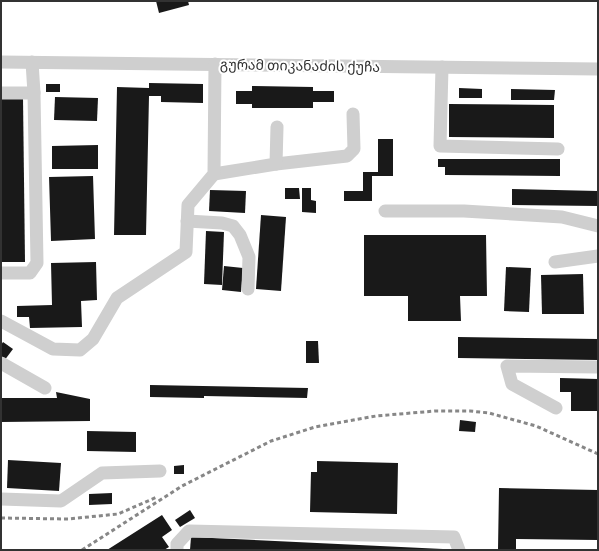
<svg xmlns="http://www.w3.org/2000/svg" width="599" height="551" font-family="'Titillium Web','Noto Sans Georgian',sans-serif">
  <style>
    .building { fill: #191919 }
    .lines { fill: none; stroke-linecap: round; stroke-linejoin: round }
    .minor { stroke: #cfcfcf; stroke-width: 13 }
    .rail { stroke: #878787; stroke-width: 3; stroke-dasharray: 4 3; stroke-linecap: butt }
    .labels { text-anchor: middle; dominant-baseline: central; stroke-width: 4; stroke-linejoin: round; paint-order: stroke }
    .street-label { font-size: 14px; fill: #323232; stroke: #fff }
  </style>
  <rect width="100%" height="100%" fill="#fff"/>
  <g class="building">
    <path d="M156,1H188L189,5L159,13Z"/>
    <path d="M149,83L203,84V103L161,102V96H149L146,235H114L117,87L149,88Z"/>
    <rect x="46" y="84" width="14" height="8"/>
    <path d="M252,86L313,87V91H334V102H313V108H252V104H236V91H252Z"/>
    <path d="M459,88L482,89V98H459Z"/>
    <path d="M511,89L555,90L554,100H511Z"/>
    <path d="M55,97L98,98L97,121L54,120Z"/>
    <path d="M1,98H23L25,262H1Z"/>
    <path d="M449,104L554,105V138L449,137Z"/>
    <path d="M378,139H393V176H372V201H344V191H363V172H378Z"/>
    <path d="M98,145V169H52V146Z"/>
    <path d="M438,159H560V176L445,175V167H438Z"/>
    <path d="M93,176L95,239L51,241L49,177Z"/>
    <path d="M285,188H299L300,199H285Z"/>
    <path d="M302,188H311V200L316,201V213L302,212Z"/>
    <path d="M512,189L598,191V206L512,205Z"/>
    <path d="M210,190L246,191L245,213L209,211Z"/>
    <path d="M261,215L286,217L281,291L256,289Z"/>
    <path d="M206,231L224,232L222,285L204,284Z"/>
    <path d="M364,235H486L487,296H460L461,321H408V296H364Z"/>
    <path d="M96,262L97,300L81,301L82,327L30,328L29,317H17V306L52,305L51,263Z"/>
    <path d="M224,266L243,268L241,292L222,290Z"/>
    <path d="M506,267L531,268L529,312L504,311Z"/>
    <path d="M583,274L584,314H542L541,275Z"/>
    <path d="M458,337L598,339V360L458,358Z"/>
    <path d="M306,341H318L319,363H306Z"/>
    <path d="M3,342L13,349L4,361L1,359V345Z"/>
    <path d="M560,378L598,379V411H571V392H560Z"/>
    <path d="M150,385L308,388L307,398L204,396V398L150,397Z"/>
    <path d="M56,392L90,399V421L1,422V398H57Z"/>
    <path d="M460,420L476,422L475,432L459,431Z"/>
    <path d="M87,431L136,432V452L87,451Z"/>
    <path d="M8,460L61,463L59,491L7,488Z"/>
    <path d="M317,461L398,463L397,514L310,512L311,472H317Z"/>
    <path d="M184,465V474H174V466Z"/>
    <path d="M499,488L598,490V540L516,539V550H498Z"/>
    <path d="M112,493V504L89,505V494Z"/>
    <path d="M190,510L195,518L180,527L175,520Z"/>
    <path d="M162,515L172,530L162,537L169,547L164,550H107Z"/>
    <path d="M191,537L443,549V550H190Z"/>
  </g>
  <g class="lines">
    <g class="minor">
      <path d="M1,62L598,69"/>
      <path d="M442,67L440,146L558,149"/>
      <path d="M1,93H34"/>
      <path d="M276,164L347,156L354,149L353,114"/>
      <path d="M214,174L276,164L277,127"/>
      <path d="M385,211H464L562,217L598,226"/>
      <path d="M187,221L222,223L233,226L240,235L249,257L248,289"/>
      <path d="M555,262L598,256"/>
      <path d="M1,273H30L37,263L34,93L32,62"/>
      <path d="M1,321L53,349L80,350L93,339L117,298L186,252L188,205L214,174L215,64"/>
      <path d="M1,363L45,388"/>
      <path d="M556,408L512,384L507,366L598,367"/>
      <path d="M1,499L61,501L102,473L160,471"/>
      <path d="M177,550V544L189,531L454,537L459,550"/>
    </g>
    <g class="rail">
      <path d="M1,518L68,519L118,514L157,497"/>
      <path d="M82,550L182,486L271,441L315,427L376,416L435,411H470L489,413L536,426L598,454"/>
    </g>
  </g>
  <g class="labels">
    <g class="street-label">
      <text transform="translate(300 65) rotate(1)">გურამ თიკანაძის ქუჩა</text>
    </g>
  </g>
  <rect width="599" height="551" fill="none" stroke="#323232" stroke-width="4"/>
</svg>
